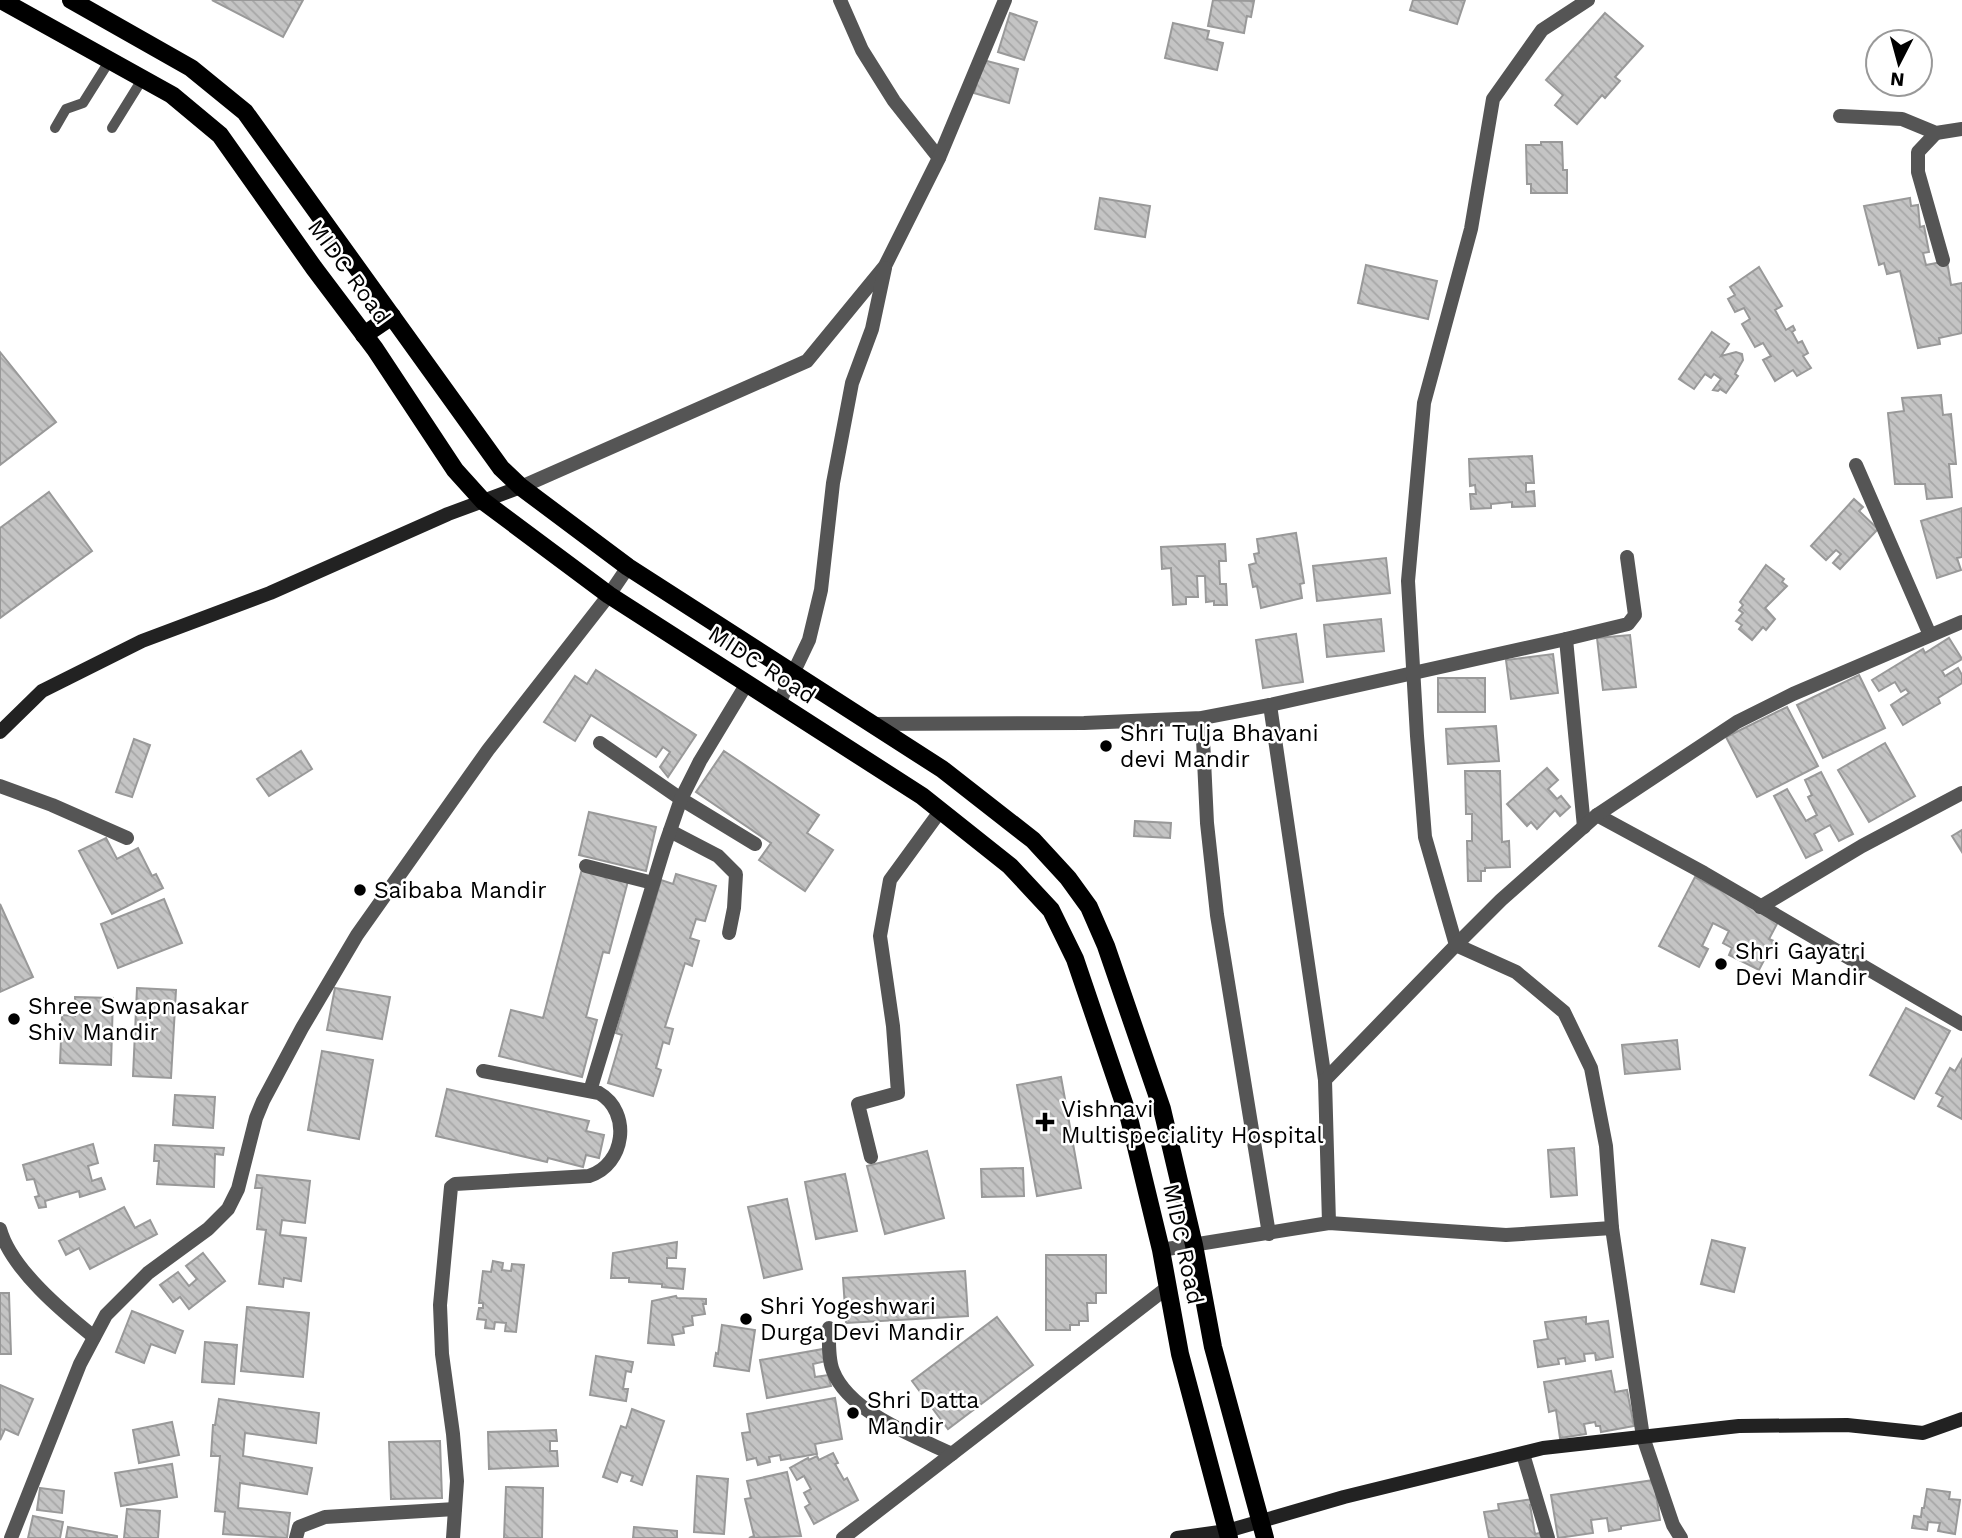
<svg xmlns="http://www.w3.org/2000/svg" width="1962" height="1538" font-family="'Work Sans',sans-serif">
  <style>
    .building { fill: url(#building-back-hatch); stroke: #999; stroke-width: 2 }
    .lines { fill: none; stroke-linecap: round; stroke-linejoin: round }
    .lane { stroke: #555; stroke-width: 10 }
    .street { stroke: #555; stroke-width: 14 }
    .secondary { stroke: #222; stroke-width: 14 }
    .primary { stroke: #000; stroke-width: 18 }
    .poi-dot { fill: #000; stroke: #fff; stroke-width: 2.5 }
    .labels { text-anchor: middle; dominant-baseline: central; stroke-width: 5; stroke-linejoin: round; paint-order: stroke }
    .street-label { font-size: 23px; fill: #000; stroke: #fff }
    .poi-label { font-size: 23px; fill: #000; stroke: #fff; text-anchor: start }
  </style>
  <defs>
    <pattern id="building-back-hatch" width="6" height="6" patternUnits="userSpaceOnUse" patternTransform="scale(1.75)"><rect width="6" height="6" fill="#c4c4c4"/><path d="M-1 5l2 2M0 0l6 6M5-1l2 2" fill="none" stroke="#a7a7a7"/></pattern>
  </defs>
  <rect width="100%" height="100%" fill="#fff"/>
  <g class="building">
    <path d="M212,0H303L283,37Z"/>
    <path d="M1213,0L1254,1L1251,17L1247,16L1244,33L1208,26Z"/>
    <path d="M1413,0H1465L1457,24L1410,10Z"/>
    <path d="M1010,13L1037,22L1024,60L998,52Z"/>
    <path d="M1605,13L1643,46L1615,77L1620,81L1605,98L1602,95L1577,124L1555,105L1563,95L1546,80Z"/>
    <path d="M1173,23L1209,31L1207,39L1223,43L1217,70L1165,58Z"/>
    <path d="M983,60L1018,69L1009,103L974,93Z"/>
    <path d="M1541,142H1562L1563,170H1567V193H1531V184H1527L1526,145H1541Z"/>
    <path d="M1100,198L1150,206L1145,237L1095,229Z"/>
    <path d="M1910,198L1911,206L1918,205L1920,227L1924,226L1929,252L1923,253L1926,265L1947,261L1951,285L1962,283V333L1939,338L1940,344L1918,348L1900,271L1887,274L1884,263L1879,265L1864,206Z"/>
    <path d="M1366,265L1437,281L1428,319L1358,303Z"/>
    <path d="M1759,267L1782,306L1775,310L1786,330L1793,326L1795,330L1792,332L1798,343L1802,341L1808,353L1803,356L1811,368L1797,376L1793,370L1775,381L1763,360L1771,356L1763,343L1755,347L1742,324L1750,319L1744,308L1735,312L1728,299L1735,295L1730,287Z"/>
    <path d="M1712,332L1729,344L1721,356L1736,352L1742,354L1743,360L1735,374L1738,376L1726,393L1720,389L1718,391L1713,390L1721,379L1714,374L1711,378L1705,374L1694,389L1679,379Z"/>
    <path d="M0,352L56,422L0,465Z"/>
    <path d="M1941,395L1943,415L1951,414L1956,464H1949L1952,497L1927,499L1925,484H1895L1888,413L1904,411L1902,398Z"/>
    <path d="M1532,456L1534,483H1526V492L1534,491L1535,506L1512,507V502L1491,504V508L1471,509L1470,494H1476L1475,485L1470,486L1469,459Z"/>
    <path d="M49,492L92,551L0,618V528Z"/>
    <path d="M1854,499L1863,507L1859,511L1878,529L1840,569L1833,563L1841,554L1836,550L1826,560L1811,546Z"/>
    <path d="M1962,508V557L1957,558L1961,570L1937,578L1921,521Z"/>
    <path d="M1296,533L1304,583L1300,584L1302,598L1261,608L1257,586L1253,587L1249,565L1256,563L1254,554L1259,553L1257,539Z"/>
    <path d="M1225,544L1226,561H1219L1220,584H1226L1227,605H1214V601L1206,602L1205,576H1197L1198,597H1186V604L1173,605L1171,568L1162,569L1161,547Z"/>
    <path d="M1386,558L1390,593L1317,601L1313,566Z"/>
    <path d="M1766,565L1784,579L1782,582L1787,586L1765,608L1775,619L1766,630L1763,627L1752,640L1739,629L1742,625L1736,621L1743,613L1739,610L1743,605L1740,602Z"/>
    <path d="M1381,619L1384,651L1327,657L1324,625Z"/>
    <path d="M1296,634L1303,682L1263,688L1256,640Z"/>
    <path d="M1630,635L1636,687L1603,690L1597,638Z"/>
    <path d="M1949,638L1962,659L1942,671L1945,676L1958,668L1962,675V683L1938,698L1940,703L1903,725L1891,705L1909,693L1906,689L1901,692L1895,682L1879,691L1872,680L1923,649L1925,653Z"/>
    <path d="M1553,654L1558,693L1511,699L1506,660Z"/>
    <path d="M596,670L696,735L668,777L660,767L670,752L663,747L656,757L591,715L575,741L544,722L575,676L587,684Z"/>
    <path d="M1859,675L1885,728L1823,758L1797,705Z"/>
    <rect x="1438" y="678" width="47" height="34"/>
    <path d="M1787,707L1818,766L1757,797L1726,737Z"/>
    <path d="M1496,726L1499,761L1448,764L1446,729Z"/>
    <path d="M134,739L150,745L132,797L116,792Z"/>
    <path d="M1885,743L1915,796L1869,822L1838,770Z"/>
    <path d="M301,751L312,769L269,796L257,779Z"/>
    <path d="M724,751L819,815L807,833L833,850L805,891L759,860L771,843L696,792Z"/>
    <path d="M1547,768L1558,780L1548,789L1557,799L1561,796L1570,807L1560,816L1555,810L1537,829L1531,822L1527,826L1507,804Z"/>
    <path d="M1465,771H1500L1502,842L1509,841L1510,867L1485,868V871H1481V881H1468L1467,841H1472V814H1466Z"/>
    <path d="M1821,772L1853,834L1839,841L1830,825L1814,834L1822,850L1806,858L1774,796L1787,789L1806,821L1817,815L1808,797L1812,795L1805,780Z"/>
    <path d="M589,812L656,827L646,871L579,855Z"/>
    <path d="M1135,821L1171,823L1170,838L1134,836Z"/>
    <path d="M1962,830V852L1952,836Z"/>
    <path d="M106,838L117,859L138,848L152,876L156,874L163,888L112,914L79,851Z"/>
    <path d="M582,869L628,881L609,953L603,952L586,1017L597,1020L582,1077L499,1056L511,1010L543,1018Z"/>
    <path d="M676,874L716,886L705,921L696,919L690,938L699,941L692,966L685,963L665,1027L673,1029L669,1044L663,1042L656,1068L661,1070L653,1096L608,1083L622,1035L616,1033L661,880L673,884Z"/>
    <path d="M1695,877L1779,920L1769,939L1774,941L1759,970L1729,955L1732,948L1723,943L1729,931L1713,923L1702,946L1708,949L1699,967L1659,946Z"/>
    <path d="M164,899L182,943L118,968L101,924Z"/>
    <path d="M0,904L33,977L0,992Z"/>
    <path d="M137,988L176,990L171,1078L133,1076Z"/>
    <path d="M335,988L390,997L382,1039L327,1030Z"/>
    <path d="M75,997L113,998L111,1065L60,1063L62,1015L75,1016Z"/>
    <path d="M1906,1008L1950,1031L1914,1099L1870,1075Z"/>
    <path d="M1677,1040L1680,1069L1625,1074L1622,1045Z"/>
    <path d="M322,1051L373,1060L359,1139L308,1130Z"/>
    <path d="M1962,1059V1119L1938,1106L1943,1097L1936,1093L1950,1068L1955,1071Z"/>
    <path d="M1061,1077L1081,1188L1037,1196L1017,1085Z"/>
    <path d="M447,1089L589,1121L586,1131L604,1135L599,1158L586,1155L583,1167L548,1158L547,1162L436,1136Z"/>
    <path d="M175,1095L215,1097L213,1128L173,1125Z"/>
    <path d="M93,1144L98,1163L88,1166L92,1181L101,1178L105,1189L80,1197L79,1191L45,1201L46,1207L39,1208L35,1197L39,1196L34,1179L27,1180L23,1165Z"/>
    <path d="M155,1145L224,1148L223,1155L215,1154L214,1187L157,1184L159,1161H154Z"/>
    <path d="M1574,1148L1577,1195L1551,1197L1548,1150Z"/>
    <path d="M927,1151L944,1218L885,1234L867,1166Z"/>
    <path d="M1023,1168L1024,1196L982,1197L981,1169Z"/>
    <path d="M845,1174L857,1231L816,1239L805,1182Z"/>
    <path d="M257,1175L310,1181L305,1223L282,1220L280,1235L306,1238L301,1281L284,1278L283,1287L259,1284L266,1230L257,1229L262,1188H255Z"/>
    <path d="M787,1199L802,1269L764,1278L748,1207Z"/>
    <path d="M124,1207L135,1228L150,1220L157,1234L90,1269L79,1248L66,1255L59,1241Z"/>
    <path d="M1712,1240L1745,1248L1734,1292L1701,1284Z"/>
    <path d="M677,1242L676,1258H667V1268L685,1269L683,1289L662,1287V1284L629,1282V1278H611L613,1253Z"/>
    <path d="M203,1253L225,1281L189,1309L180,1297L173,1302L160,1285L178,1272L189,1286L197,1279L186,1266Z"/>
    <path d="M1046,1255H1106V1293H1096V1303H1087L1088,1321H1079V1325H1070V1330H1046Z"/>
    <path d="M493,1261L503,1263L502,1270L511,1271L512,1264L524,1265L516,1332L505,1331L506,1323L495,1322L494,1329L485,1328L486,1320L477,1319L479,1308H483V1303H479L483,1271L491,1272Z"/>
    <path d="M965,1271L968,1316L846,1323L843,1278Z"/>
    <path d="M0,1293H9L11,1354H0Z"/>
    <path d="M676,1296L677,1298L706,1299V1304H703L705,1314L692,1316L693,1325L683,1327L684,1333L672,1335L674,1345L648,1343L652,1301Z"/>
    <path d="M247,1307L309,1313L303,1377L241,1371Z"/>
    <path d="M132,1311L183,1331L175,1353L151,1344L144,1363L116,1352Z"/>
    <path d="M997,1317L1033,1365L948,1429L912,1381Z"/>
    <path d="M1586,1317V1324L1608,1321L1613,1357L1596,1360L1595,1353L1584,1354L1585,1361L1566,1364L1565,1358L1558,1359L1559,1364L1538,1367L1534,1341L1548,1339L1545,1322Z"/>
    <path d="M722,1325L755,1330L749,1371L714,1366L716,1353L718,1354Z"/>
    <path d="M205,1342L237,1345L234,1384L202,1382Z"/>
    <path d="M823,1349L826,1361L813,1364L815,1377L828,1375L831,1386L767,1398L760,1360Z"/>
    <path d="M596,1356L633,1362L631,1372L626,1371L623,1389H628L626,1401L590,1395Z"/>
    <path d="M1611,1371L1615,1392L1627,1390L1634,1426L1601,1432L1600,1426H1596L1595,1422L1584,1424L1586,1434L1560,1438L1556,1410L1549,1412L1544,1382Z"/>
    <path d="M0,1385L33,1399L18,1435L5,1429L0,1440Z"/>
    <path d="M835,1398L842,1439L815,1444L817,1454L781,1460L780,1455L769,1457L770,1462L758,1465L756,1458L747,1460L742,1433L750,1432L747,1414Z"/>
    <path d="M219,1399L319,1413L316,1443L245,1433L243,1456L312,1468L307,1494L240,1483L238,1508L290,1513L287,1538L223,1534L225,1512L215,1511L220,1456H211L213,1425H215Z"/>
    <path d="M632,1409L664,1421L642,1485L631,1481L633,1476L621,1472L617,1482L603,1477L621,1426L626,1428Z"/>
    <path d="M172,1422L179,1455L139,1463L133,1430Z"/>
    <path d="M556,1430L557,1441H550V1451H557L558,1466L489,1469L488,1432Z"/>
    <path d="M440,1441L442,1498L391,1499L389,1442Z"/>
    <path d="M833,1453L838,1463L835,1464L844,1480L847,1478L858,1500L814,1524L805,1507L810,1504L804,1493L811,1489L804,1476L797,1480L790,1468L808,1458L809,1460L817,1456L819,1460Z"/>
    <path d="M172,1464L177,1497L121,1506L115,1473Z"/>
    <path d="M787,1472L801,1536L749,1538L754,1536L745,1499L751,1498L747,1481Z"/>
    <path d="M697,1476L728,1479L724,1534L694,1532Z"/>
    <path d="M1654,1480L1660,1520L1621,1526V1529L1609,1531L1607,1518L1591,1520L1593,1533L1558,1538L1551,1495Z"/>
    <path d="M506,1487L543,1488L542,1538H504Z"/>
    <path d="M40,1488L64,1491L62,1513L37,1510Z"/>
    <path d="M1927,1489L1950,1492L1949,1499L1960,1500L1955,1534L1938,1531L1940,1523L1928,1522L1927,1530L1912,1528L1914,1516L1921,1517L1922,1508H1924Z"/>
    <path d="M1533,1499L1534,1504L1530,1505L1535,1534L1540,1533L1541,1538H1489L1484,1512L1499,1510L1498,1504Z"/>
    <path d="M127,1509L160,1511L158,1538H124Z"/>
    <path d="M33,1516L63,1522L60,1538H28Z"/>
    <path d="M68,1527L117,1536V1538H66Z"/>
    <path d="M634,1527L677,1531V1538H633Z"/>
  </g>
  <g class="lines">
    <g class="lane">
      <path d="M55,128L66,109L83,103L110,60"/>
      <path d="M112,128L143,78"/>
    </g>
    <g class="street">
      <path d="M840,0L862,50L894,101L939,158"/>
      <path d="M1840,116L1902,119L1936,133L1962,129"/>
      <path d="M1936,133L1918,152V172L1943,260"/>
      <path d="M1856,465L1930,635"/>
      <path d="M521,487L807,361L885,266L939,158L1005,0"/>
      <path d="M1566,639L1628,624L1635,615L1627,557"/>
      <path d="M778,705L809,640L821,590L833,483L852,383L872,329L885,268"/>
      <path d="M1270,705L1325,1080"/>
      <path d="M1202,718L1207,823L1217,915L1269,1234"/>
      <path d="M870,724L1084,723L1202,718L1270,705L1566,639L1584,827"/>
      <path d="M600,743L681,799L755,844"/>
      <path d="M0,786L52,805L127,838"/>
      <path d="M1597,815L1704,873L1962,1024"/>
      <path d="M670,831L718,856L736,874L734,908L729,933"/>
      <path d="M586,866L653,883"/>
      <path d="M1760,907L1862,846L1962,793"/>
      <path d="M590,1091L664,848L681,799L700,761L746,685"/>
      <path d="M871,1157L858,1104L898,1093L893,1026L880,936L890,880L941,810"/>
      <path d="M1329,1223L1325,1080L1456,945L1425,837L1417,736L1408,581L1424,403L1471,229L1493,99L1542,30L1588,0"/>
      <path d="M1612,1228L1643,1437L1673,1525L1681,1538"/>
      <path d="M0,1229C11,1269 63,1312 94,1337"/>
      <path d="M1161,1250L1329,1223L1506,1235L1612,1228L1606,1146L1591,1068L1564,1012L1516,972L1456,945L1501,900L1597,815L1737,722L1793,694L1962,622"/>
      <path d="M829,1328C829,1341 828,1359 833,1371C849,1412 914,1436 952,1454"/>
      <path d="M1523,1454L1548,1538"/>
      <path d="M11,1538L80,1364L106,1315L148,1273L208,1229L228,1209L238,1189L256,1118L263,1101L302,1028L357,935L488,750L609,595L628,567"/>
      <path d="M296,1538L299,1527L325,1517L455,1509"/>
      <path d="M453,1538L457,1481L453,1434L442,1354L440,1305L451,1187L455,1184L589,1176C625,1165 632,1112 599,1093L483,1071"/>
      <path d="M843,1538L1168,1287"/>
    </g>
    <g class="secondary">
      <path d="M0,732L42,691L142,641L270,593L448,514L521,487"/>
      <path d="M1177,1538L1227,1531L1344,1497L1543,1448L1739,1426L1847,1425L1923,1433L1962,1419"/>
    </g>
    <g class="primary">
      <path d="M1,0L172,95L220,135L314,268L375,349L455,470L483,501L609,595L922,796L1010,866L1051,910L1075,959L1129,1118L1161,1250L1180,1354L1229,1538"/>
      <path d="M71,0L191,68L245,112L501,468L521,487L628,567L942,769L1033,840L1068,878L1089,907L1106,946L1162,1109L1194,1245L1213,1347L1265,1538"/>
      <path d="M364,335L392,316"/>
    </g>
  </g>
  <g class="poi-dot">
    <circle cx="1106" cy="746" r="7"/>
    <circle cx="360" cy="890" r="7"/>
    <circle cx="1721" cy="964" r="7"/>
    <circle cx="14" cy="1019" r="7"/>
    <path d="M1041.5 1111.5h7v7h7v7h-7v7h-7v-7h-7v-7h7z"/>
    <circle cx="746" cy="1319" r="7"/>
    <circle cx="853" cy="1413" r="7"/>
  </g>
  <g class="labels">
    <g class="street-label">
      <text transform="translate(349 272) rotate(54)">MIDC Road</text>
      <text transform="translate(762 665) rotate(33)">MIDC Road</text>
      <text transform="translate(1183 1244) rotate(78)">MIDC Road</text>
    </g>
    <g class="poi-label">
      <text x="1120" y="733">Shri Tulja Bhavani<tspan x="1120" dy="26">devi Mandir</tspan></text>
      <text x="374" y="890">Saibaba Mandir</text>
      <text x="1735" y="951">Shri Gayatri<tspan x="1735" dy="26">Devi Mandir</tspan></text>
      <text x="28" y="1006">Shree Swapnasakar<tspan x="28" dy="26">Shiv Mandir</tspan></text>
      <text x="1061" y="1109">Vishnavi<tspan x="1061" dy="26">Multispeciality Hospital</tspan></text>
      <text x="760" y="1306">Shri Yogeshwari<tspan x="760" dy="26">Durga Devi Mandir</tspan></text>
      <text x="867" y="1400">Shri Datta<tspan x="867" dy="26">Mandir</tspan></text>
    </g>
  </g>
  <g transform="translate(1899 63) rotate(186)"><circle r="33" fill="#ffffff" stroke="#999999" stroke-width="2"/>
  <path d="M0-5L12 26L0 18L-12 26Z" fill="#000000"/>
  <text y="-10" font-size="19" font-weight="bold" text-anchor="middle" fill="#000000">N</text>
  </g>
</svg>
